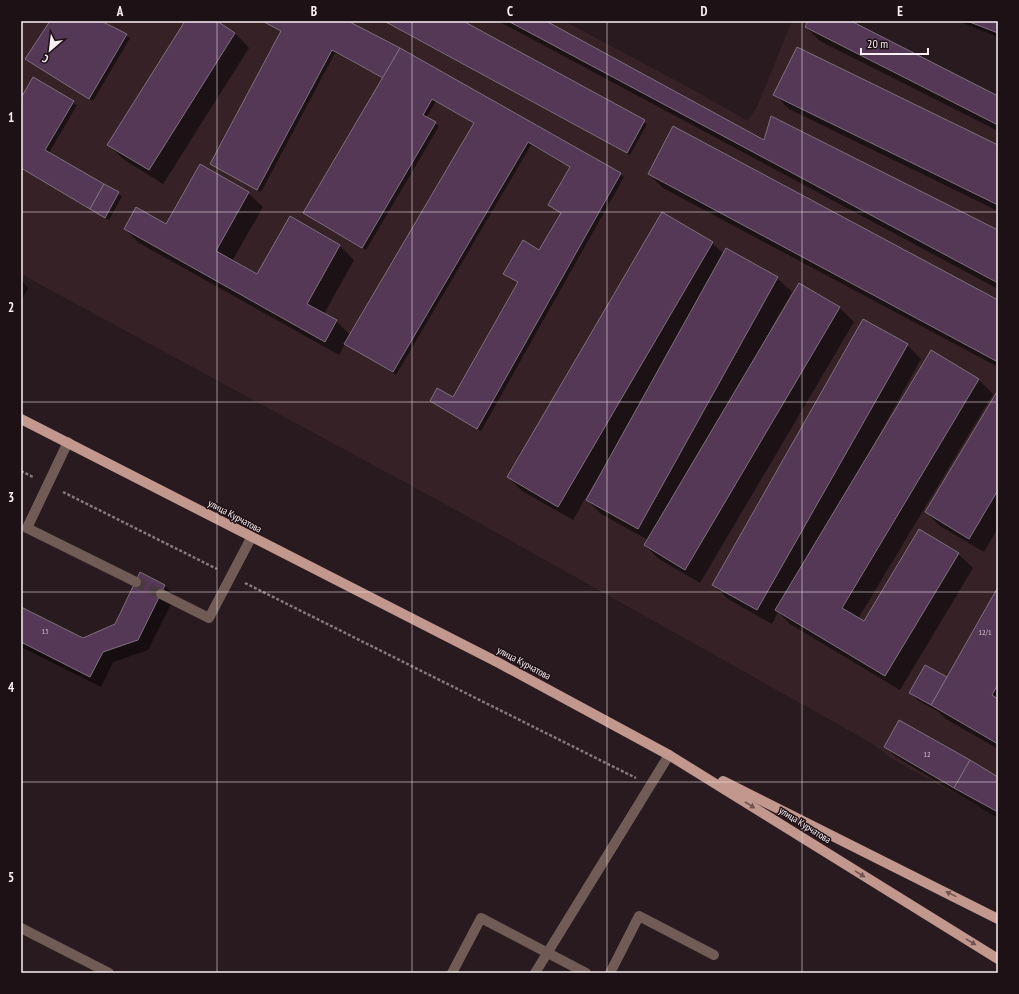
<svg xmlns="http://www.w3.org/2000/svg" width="1019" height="994" font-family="'PT Sans Narrow',sans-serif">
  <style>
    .built { fill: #362127 }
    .shadow { fill: #0007 }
    .building { fill: #553756; stroke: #7d717d }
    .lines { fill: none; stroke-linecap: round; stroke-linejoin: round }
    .minor-tunnel { stroke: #483a3e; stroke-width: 10; stroke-dasharray: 10 5; stroke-linecap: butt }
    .path { stroke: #85797c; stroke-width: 2.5; stroke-dasharray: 3 2; stroke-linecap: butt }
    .minor { stroke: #705b56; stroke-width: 10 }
    .major { stroke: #c2978d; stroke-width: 10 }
    .oneway { fill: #705451 }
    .grid { fill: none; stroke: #faeff2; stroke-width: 1; stroke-opacity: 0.55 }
    .labels { text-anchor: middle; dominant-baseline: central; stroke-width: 3; stroke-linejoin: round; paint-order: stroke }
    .number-label { font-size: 8px; fill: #d1c1cb }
    .street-label { font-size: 10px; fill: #faeff2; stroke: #1e1115 }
    .neatline { fill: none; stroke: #faeff2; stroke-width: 1.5 }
    .grid-label { font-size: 13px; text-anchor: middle; font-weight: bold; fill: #faeff2 }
  </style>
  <rect width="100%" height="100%" fill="#281a1e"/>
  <path class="built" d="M21,21H564L688,87L748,121L757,107L792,21H851L998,96V817L892,759L873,744L456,510L21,274Z"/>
  <g class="shadow">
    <path d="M51,21H99L130,38L93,101L30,62Z"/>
    <path d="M186,21H215L235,33L249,48L163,184L123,159L108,144Z"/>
    <path d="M261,21H346L399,49L624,177L481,431L431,401L453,398L519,283L505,274L539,251L561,213L549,205L571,168L531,145L396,375L345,344L339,355L139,243L125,229L167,226L248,193L263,207L232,261L258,276L290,218L340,246L354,260L324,314L336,321L350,335L475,124L436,101L426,118L439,126L366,250L305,213L384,79L335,53L261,192L211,164L282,32Z"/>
    <path d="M383,21H460L647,124L630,155Z"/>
    <path d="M498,21H544L765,141L998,232V289Z"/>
    <path d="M809,21H848L998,97V131L820,41L806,27Z"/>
    <path d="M958,21H998V37Z"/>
    <path d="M33,79L77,105L49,153L122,196L109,220L21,168V100Z"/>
    <path d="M775,95L998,147V211L789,109Z"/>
    <path d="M649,174L998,301V367L663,188Z"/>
    <path d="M712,243L724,254L777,278L792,292L770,330L772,331L799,284L840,308L854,322L700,583L659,559L645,545L648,540L601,514L587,500L595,486L593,485L573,520L522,491L508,477Z"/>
    <path d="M21,280L28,288L21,301Z"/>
    <path d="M907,345L921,359L873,446H874L931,352L979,380L993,394L858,619L865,622L958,554L973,568L900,690L790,624L778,612L772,624L728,599L713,585Z"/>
    <path d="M998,392V528L984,552L940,526L926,512Z"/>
    <path d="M165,586L175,596L148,650L113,662L101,687L21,647V608L83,639L115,625Z"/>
    <path d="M998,589V749L946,719L939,712L917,700L910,693L947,679Z"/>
    <path d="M885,747L998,778V818L896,757Z"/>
  </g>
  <g class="building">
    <path d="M50,21H101L127,34L89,99L25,59Z"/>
    <path d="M185,21H217L235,33L149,170L107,145Z"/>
    <path d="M262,21H348L400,48L383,78L332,50L257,190L210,164L281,31Z"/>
    <path d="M384,21H463L645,120L627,153Z"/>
    <path d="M508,21H546L764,140L771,116L998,230V283Z"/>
    <path d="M808,21H851L998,96V125L805,27Z"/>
    <path d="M967,21H998V33Z"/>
    <path d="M797,47L998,145V205L773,95Z"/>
    <path d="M400,48L621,173L477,429L430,401L437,388L453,397L518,282L503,274L523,240L539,250L561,213L548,205L570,167L528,142L393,372L344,344L474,123L432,99L423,115L436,122L362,248L303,213Z"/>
    <path d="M33,77L74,101L45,150L104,184L90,209L21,168V98Z"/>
    <path d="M673,126L998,300V362L648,174Z"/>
    <path d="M200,164L249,192L216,251L257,274L290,216L340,245L307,304L337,320L325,342L124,229L136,207L166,224Z"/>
    <path d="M104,184L119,192L105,218L90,209Z"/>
    <path d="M662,212L713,242L558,507L507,477Z"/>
    <path d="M726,248L778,277L638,529L586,500Z"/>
    <path d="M799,283L840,307L685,570L644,545Z"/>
    <path d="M863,319L908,344L757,610L712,585Z"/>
    <path d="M931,350L979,379L842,608L864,621L919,529L959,553L885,676L775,610Z"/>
    <path d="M998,390V490L969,539L925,512Z"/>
    <path d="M140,572L165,585L138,640L103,652L90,677L21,642V607L83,638L115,624Z"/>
    <path d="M998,587V684L992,695L998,699V744L931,705Z"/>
    <path d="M925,665L947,677L931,705L909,693Z"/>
    <path d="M899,720L970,760L954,788L884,747Z"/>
    <path d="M970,760L998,777V812L954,788Z"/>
  </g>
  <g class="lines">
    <path class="minor-tunnel" d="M136,582L161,594"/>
    <g class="path">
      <path d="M21,471L33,477"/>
      <path d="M63,492L217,569"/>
      <path d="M245,583L636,778"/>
    </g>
    <g class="minor">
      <path d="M68,442L27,528L136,582"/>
      <path d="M161,594L209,618L251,538"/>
      <path d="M21,928L109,973"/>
      <path d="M452,973L481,918L586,973"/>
      <path d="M535,973L669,755"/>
      <path d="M610,973L639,916L714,955"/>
    </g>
    <g class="major">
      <path d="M21,419L499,663L669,755L998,959"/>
      <path d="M723,781L998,919"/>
    </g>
  </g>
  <defs><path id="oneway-solid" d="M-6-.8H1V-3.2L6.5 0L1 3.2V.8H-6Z"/></defs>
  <g class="oneway">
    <use href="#oneway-solid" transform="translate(750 805) rotate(32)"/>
    <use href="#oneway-solid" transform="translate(860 874) rotate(32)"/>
    <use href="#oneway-solid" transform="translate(951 894) rotate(-154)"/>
    <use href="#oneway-solid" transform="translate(971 942) rotate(31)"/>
  </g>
  <path class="grid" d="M217,21V973M412,21V973M607,21V973M802,21V973M21,212H998M21,402H998M21,592H998M21,782H998"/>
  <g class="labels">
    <g class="number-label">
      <text x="45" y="631">13</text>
      <text x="985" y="632">12/1</text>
      <text x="927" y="754">12</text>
    </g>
    <g class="street-label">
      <text transform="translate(235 516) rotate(28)">улица Курчатова</text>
      <text transform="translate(524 663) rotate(28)">улица Курчатова</text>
      <text transform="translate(805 825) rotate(32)">улица Курчатова</text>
    </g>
  </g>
  <rect width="1019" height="994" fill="none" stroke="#1e1115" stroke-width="44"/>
  <g transform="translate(50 50) rotate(208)" stroke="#1e1115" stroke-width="3" paint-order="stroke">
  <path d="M0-3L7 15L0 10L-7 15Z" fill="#faeff2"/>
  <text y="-6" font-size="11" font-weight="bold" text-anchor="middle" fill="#faeff2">С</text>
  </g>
  <path d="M861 48v6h67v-6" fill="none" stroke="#faeff2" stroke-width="2"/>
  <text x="867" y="48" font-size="12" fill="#faeff2" stroke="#1e1115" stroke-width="3" paint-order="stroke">20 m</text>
  <rect x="22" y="22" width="975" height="950" class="neatline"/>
  <g class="grid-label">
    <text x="120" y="16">A</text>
    <text x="314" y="16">B</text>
    <text x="510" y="16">C</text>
    <text x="704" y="16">D</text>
    <text x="900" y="16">E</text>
    <text x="11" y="122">1</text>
    <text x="11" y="312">2</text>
    <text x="11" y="502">3</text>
    <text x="11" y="692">4</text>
    <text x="11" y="882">5</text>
  </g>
</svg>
